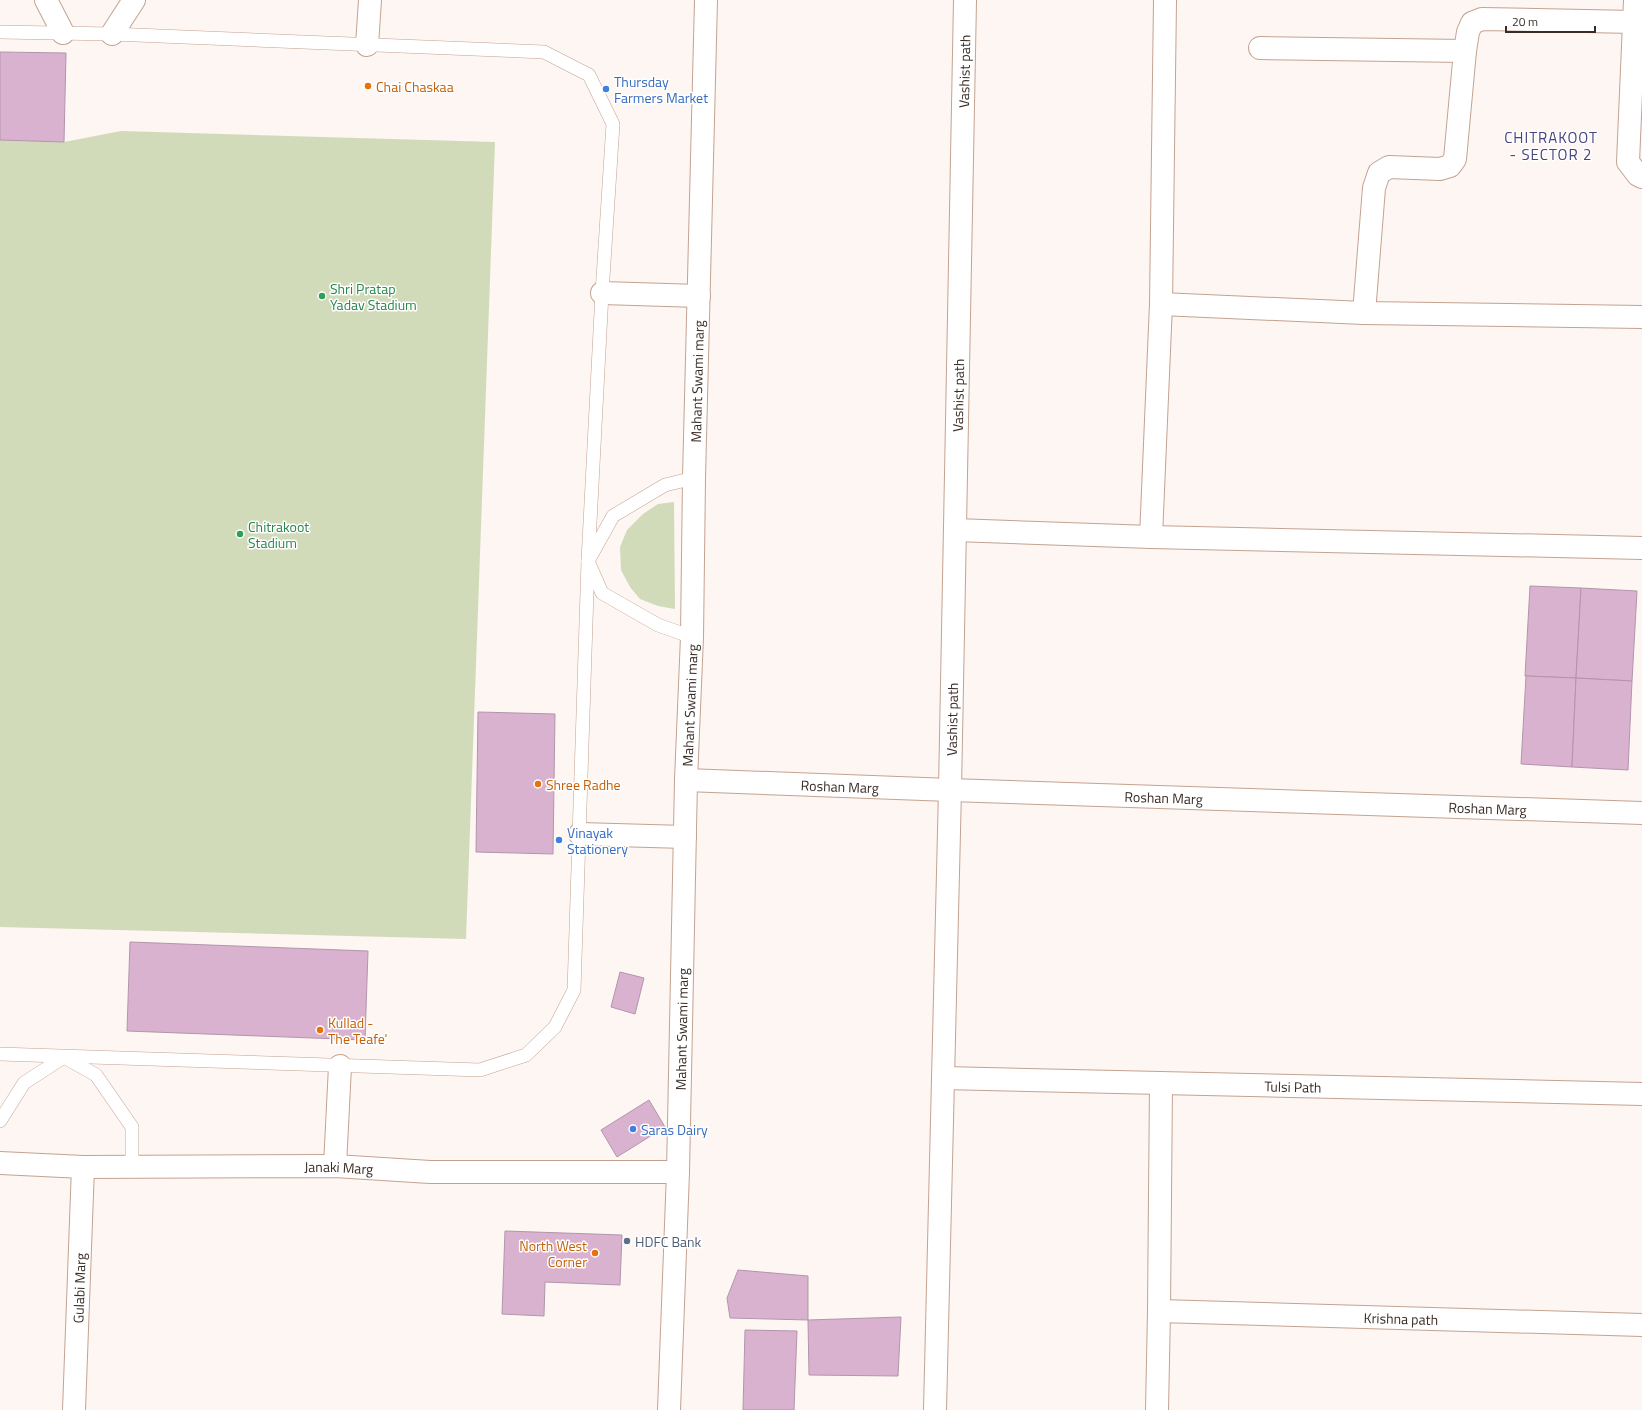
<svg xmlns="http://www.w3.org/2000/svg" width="1642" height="1410" font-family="'Titillium Web',sans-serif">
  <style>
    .green { fill: #d2dbb9 }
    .building { fill: #d9b2cf; stroke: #b395ab }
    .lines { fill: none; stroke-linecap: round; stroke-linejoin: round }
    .service-casing { stroke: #c4a291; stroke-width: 14 }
    .minor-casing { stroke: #c4a291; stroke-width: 24 }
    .tertiary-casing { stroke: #c4a291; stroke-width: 24 }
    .service { stroke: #fff; stroke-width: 13 }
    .minor { stroke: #fff; stroke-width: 22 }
    .tertiary { stroke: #fff; stroke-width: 22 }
    .food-dot { fill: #e8710a; stroke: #fff; stroke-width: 1.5 }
    .shop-dot { fill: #3f7fe0; stroke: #fff; stroke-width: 1.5 }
    .leisure-dot { fill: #2e9e5b; stroke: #fff; stroke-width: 1.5 }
    .service-dot { fill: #5c6f8a; stroke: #fff; stroke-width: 1.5 }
    .labels { text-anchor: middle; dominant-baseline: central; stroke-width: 3; stroke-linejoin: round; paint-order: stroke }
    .street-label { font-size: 14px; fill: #392c25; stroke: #fff }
    .shop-label { font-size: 14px; fill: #366cbe; stroke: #fff; text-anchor: start }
    .food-label { font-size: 14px; fill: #c56008; stroke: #fff; text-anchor: start }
    .leisure-label { font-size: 14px; fill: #27864d; stroke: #fff; text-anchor: start }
    .service-label { font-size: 14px; fill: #4e5e75; stroke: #fff; text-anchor: start }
    .neighbourhood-label { font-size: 15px; letter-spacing: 1px; fill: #454380; stroke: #fff }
  </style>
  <rect width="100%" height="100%" fill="#fdf6f2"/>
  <g class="green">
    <path d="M121,131L495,142L466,939L0,927V140L64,142Z"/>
    <path d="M674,502L675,609L658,606L640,599L630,587L621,570L620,547L627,530L643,514L658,504Z"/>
  </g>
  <g class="building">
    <path d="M0,52L66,53L64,142L0,140Z"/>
    <path d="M1530,586L1581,588L1576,678L1525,676Z"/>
    <path d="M1581,588L1637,591L1632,681L1576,678Z"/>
    <path d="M1526,676L1576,678L1572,767L1521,764Z"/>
    <path d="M1576,678L1632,681L1628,770L1572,767Z"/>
    <path d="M478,712L555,714L553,854L476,852Z"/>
    <path d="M130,942L368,951L365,1040L127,1031Z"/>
    <path d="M620,972L644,978L635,1014L611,1007Z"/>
    <path d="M649,1100L665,1127L617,1157L601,1130Z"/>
    <path d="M505,1231L622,1235L620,1285L545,1282L544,1316L502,1314Z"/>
    <path d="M738,1270L808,1276V1320L730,1318L727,1298Z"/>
    <path d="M901,1317L898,1376L809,1375L808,1320Z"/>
    <path d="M745,1330L797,1331L794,1410H743Z"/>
  </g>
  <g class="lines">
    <defs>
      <g id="service">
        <path d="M0,32L112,34L544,52L589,75L613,124L602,293L588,561L574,990L555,1027L526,1055L480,1070L0,1054"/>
        <path d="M692,637L658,625L602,593L588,561L613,516L665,485L694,478"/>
        <path d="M0,1121L24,1083L64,1057L96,1075L132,1127V1166"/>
      </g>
      <g id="minor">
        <path d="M46,0L63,33"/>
        <path d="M1635,0L1628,162L1638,175L1642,177"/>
        <path d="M112,34L134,0"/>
        <path d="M367,45L370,0"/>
        <path d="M1260,48L1465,51"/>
        <path d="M602,293L699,296"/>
        <path d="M1161,304L1364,313L1642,317"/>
        <path d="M1364,313L1374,188L1379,173L1389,167L1440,169L1450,166L1455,159L1465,51L1468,32L1472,23L1482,19L1634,22"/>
        <path d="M955,530L1151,537L1642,548"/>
        <path d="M1151,537L1161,304L1165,0"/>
        <path id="s1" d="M686,780L950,790L1642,813"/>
        <path d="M580,834L685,837"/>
        <path id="s2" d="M943,1078L1642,1094"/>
        <path id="s3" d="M0,1163L83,1167L335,1166L430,1172H678"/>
        <path d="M335,1166L340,1066"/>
        <path id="s4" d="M1159,1311L1642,1325"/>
        <path id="s5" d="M74,1410L83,1167"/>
        <path id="s6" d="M935,1410L950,790L965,0"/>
        <path d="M1157,1410L1159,1311L1161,1083"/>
      </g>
      <g id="tertiary">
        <path id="s7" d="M669,1410L678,1172L686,780L692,637L694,478L706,0"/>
      </g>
    </defs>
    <use href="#service" class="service-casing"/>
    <use href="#minor" class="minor-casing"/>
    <use href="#tertiary" class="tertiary-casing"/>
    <use href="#service" class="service"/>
    <use href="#minor" class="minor"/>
    <use href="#tertiary" class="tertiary"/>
  </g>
  <g class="food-dot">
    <circle cx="368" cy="86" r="4"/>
    <circle cx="538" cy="784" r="4"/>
    <circle cx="320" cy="1030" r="4"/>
    <circle cx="595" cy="1253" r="4"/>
  </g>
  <g class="shop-dot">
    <circle cx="606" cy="89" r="4"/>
    <circle cx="559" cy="840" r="4"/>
    <circle cx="633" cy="1129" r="4"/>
  </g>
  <g class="leisure-dot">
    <circle cx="322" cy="296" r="4"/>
    <circle cx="240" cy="534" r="4"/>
  </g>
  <circle class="service-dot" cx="627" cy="1241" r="4"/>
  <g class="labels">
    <g class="street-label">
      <text stroke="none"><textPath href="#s6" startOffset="1339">Vashist path</textPath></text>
      <text stroke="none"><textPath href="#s7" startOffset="1029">Mahant Swami marg</textPath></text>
      <text stroke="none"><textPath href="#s6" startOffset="1015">Vashist path</textPath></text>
      <text stroke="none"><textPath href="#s7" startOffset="705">Mahant Swami marg</textPath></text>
      <text stroke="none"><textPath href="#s6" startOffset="691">Vashist path</textPath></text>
      <text stroke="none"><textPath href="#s1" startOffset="154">Roshan Marg</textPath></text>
      <text stroke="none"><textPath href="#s1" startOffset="478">Roshan Marg</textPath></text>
      <text stroke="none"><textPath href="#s1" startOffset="802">Roshan Marg</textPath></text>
      <text stroke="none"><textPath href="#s7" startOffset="381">Mahant Swami marg</textPath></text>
      <text stroke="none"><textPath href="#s2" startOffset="350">Tulsi Path</textPath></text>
      <text stroke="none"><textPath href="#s3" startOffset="339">Janaki Marg</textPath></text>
      <text stroke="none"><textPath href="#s5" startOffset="122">Gulabi Marg</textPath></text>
      <text stroke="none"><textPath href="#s4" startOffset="242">Krishna path</textPath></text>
    </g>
    <g class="shop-label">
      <text x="614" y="81">Thursday<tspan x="614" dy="16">Farmers Market</tspan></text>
      <text x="567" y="832">Vinayak<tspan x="567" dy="16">Stationery</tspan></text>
      <text x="641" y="1129">Saras Dairy</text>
    </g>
    <g class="food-label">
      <text x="376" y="86">Chai Chaskaa</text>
      <text x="546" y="784">Shree Radhe</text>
      <text x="328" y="1022">Kullad -<tspan x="328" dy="16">The Teafe'</tspan></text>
      <text x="587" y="1245" text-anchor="end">North West<tspan x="587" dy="16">Corner</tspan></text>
    </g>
    <g class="leisure-label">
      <text x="330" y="288">Shri Pratap<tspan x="330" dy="16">Yadav Stadium</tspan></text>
      <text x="248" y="526">Chitrakoot<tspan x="248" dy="16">Stadium</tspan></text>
    </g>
    <g class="service-label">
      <text x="635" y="1241">HDFC Bank</text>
    </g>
    <g class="neighbourhood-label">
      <text x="1551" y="137">CHITRAKOOT<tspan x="1551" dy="17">- SECTOR 2</tspan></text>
    </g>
  </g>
  <path d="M1506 26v6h89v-6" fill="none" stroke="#392c25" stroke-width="2"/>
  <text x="1512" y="26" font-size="12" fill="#392c25" stroke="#ffffff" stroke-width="3" paint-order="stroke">20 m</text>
</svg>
